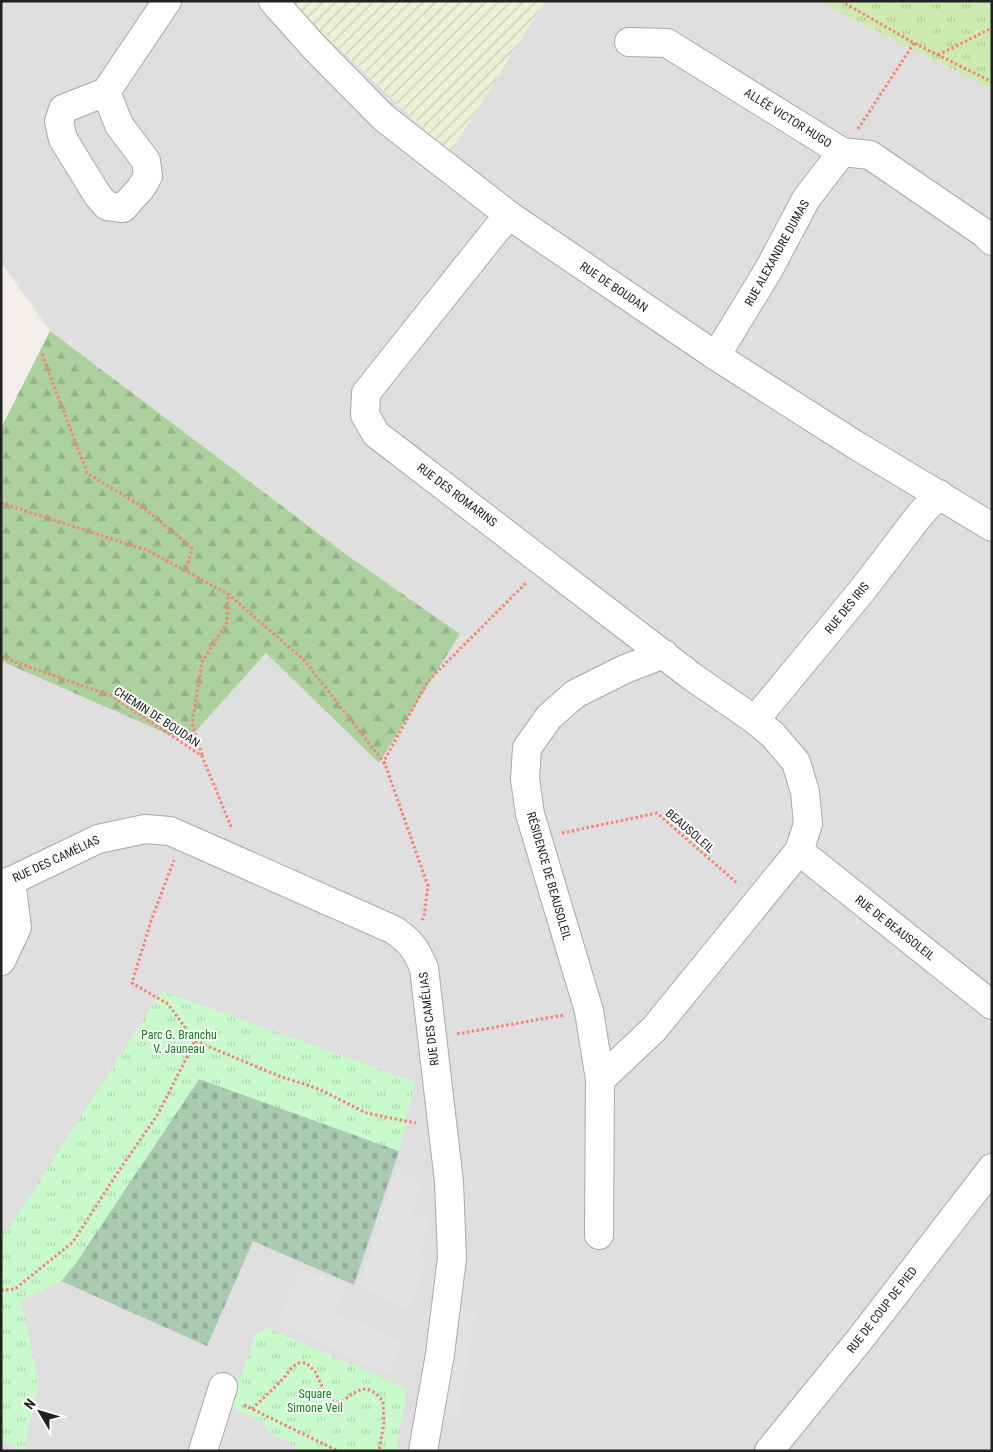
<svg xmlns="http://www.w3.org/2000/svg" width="993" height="1452" font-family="'Roboto Condensed',sans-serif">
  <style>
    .residential { fill: #e0dfdf }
    .farmland { fill: url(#farmland-furrows) }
    .grass { fill: url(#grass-tufts) }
    .forest { fill: url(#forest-firs) }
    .cemetery { fill: url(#cemetery-stones) }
    .park { fill: url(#park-tufts) }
    .parking { fill: #e2e2e2 }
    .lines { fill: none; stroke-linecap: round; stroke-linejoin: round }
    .minor-casing { stroke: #a9a9a9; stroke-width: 30 }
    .path { stroke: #fa8072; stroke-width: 3; stroke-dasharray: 2.5 2.5; stroke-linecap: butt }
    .minor { stroke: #fff; stroke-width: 28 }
    .labels { text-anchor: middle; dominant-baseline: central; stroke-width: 4; stroke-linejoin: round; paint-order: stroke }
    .street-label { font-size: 12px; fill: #222; stroke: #fff }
    .park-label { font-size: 12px; fill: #0c8416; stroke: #fff }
  </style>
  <defs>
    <pattern id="farmland-furrows" width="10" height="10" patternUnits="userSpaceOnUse" patternTransform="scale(1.25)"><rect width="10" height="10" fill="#eef0d5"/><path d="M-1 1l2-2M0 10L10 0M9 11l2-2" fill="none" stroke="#ccceb7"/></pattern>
    <pattern id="grass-tufts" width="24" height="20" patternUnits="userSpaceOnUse" patternTransform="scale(1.25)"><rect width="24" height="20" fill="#cdebb0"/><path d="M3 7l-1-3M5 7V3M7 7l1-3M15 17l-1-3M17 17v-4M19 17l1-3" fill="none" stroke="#b0c997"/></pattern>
    <pattern id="forest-firs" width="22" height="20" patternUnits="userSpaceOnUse" patternTransform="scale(1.25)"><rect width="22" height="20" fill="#add19e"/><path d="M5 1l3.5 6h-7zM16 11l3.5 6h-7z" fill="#95b388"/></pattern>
    <pattern id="cemetery-stones" width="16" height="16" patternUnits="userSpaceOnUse" patternTransform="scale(1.25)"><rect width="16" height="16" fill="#aacbaf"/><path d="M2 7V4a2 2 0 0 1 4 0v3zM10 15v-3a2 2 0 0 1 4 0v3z" fill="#92ae96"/></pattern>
    <pattern id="park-tufts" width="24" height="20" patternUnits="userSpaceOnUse" patternTransform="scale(1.25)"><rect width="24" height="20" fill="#c8facc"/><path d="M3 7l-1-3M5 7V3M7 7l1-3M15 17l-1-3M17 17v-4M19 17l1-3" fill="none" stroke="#acd6af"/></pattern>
  </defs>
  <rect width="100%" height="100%" fill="#f2efe9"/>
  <path class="residential" d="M1,1H290L449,153L545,1H817L992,89V1451H1V661L186,742L266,653L379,762L460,634L351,558L50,331L1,262Z"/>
  <path class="farmland" d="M290,1H545L450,153Z"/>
  <path class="grass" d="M817,1H992V89Z"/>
  <path class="forest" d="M50,331L351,558L460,634L379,763L266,653L186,742L1,661V428Z"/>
  <path class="cemetery" d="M199,1079L399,1151L354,1285L253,1241L207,1346L61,1281L76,1263Z"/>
  <g class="park">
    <path d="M162,991L415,1082L399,1151L199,1079L76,1263L61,1281L21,1301L39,1385L23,1451L1,1439V1228L7,1231Z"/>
    <path d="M268,1328L407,1389L396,1451H305L268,1432L262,1421L230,1407L256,1334Z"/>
  </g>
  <g class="parking">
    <path d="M396,1172L414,1177L420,1190L412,1213L430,1219L418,1258L426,1261L410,1309L359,1288Z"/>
    <path d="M301,1268L345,1286L336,1313L402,1341L389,1374L279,1324L289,1294Z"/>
    <path d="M457,1310L475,1312L458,1416L439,1415Z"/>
  </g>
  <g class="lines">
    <defs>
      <g id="minor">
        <path d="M273,1L315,48L384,118L510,216L716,356L854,444L992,527"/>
        <path d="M629,42L667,43L842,152L870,155L984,233L992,241"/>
        <path d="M106,92L119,125L146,161L148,176L141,188L123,208L107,206L98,196L63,139L59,122L63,109L106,92L167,1"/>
        <path d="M510,216L496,230L366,393L365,415L376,434L694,678L755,720L773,735L796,762L805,792L808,824L799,851L654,1029L600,1080L589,1011L530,814L525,779L527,748L549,717L575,694L625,669L664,654"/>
        <path d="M716,356L769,269L806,199L842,152"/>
        <path d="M755,720L864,588L918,517L939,494"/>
        <path d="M799,851L992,1005"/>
        <path d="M1,883L11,881L98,839L145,829L170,831L394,930C411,942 416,949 424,968L449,1182L452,1258L440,1354L423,1451"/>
        <path d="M1,961L17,927L11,881"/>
        <path d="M599,1235L600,1080"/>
        <path d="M203,1451L223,1387"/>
        <path d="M769,1451L861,1338L992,1168"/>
      </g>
    </defs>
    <use href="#minor" class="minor-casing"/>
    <g class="path">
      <path d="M841,1L914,43L992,82"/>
      <path d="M938,55L992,28"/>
      <path d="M858,129L914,43"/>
      <path d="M42,354L87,473L143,507L192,548L186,571"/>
      <path d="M1,503L149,551L228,594L304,660L385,764L428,886L424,916L422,920"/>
      <path d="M1,657L112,696L202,756L232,829"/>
      <path d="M202,755L192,723L202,662L227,622L228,594"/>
      <path d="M385,764L384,761L428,681L527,582"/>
      <path d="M562,833L657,813L738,884"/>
      <path d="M457,1034L564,1015"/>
      <path d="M195,1041L279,1076L319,1089L366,1113L416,1123"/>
      <path d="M1,1290L15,1289L73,1242L118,1172L158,1114L195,1041L168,1004L132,983L151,921L174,860"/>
      <path d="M244,1405L338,1451"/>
      <path d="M252,1409L284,1378L292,1367L299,1363H306L315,1371L325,1393L333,1402H341C358,1390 366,1381 383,1401L384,1423L379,1451"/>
    </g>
    <use href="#minor" class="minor"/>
  </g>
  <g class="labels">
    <g class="street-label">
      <text transform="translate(788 118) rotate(32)">ALLÉE VICTOR HUGO</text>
      <text transform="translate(777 253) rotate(-61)">RUE ALEXANDRE DUMAS</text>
      <text transform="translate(614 287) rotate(34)">RUE DE BOUDAN</text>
      <text transform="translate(457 495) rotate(37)">RUE DES ROMARINS</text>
      <text transform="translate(847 608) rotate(-51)">RUE DES IRIS</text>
      <text transform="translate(157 717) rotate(33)">CHEMIN DE BOUDAN</text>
      <text transform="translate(690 831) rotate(41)">BEAUSOLEIL</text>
      <text transform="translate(56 859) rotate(-25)">RUE DES CAMÉLIAS</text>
      <text transform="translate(549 876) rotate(74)">RÉSIDENCE DE BEAUSOLEIL</text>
      <text transform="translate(895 928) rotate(38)">RUE DE BEAUSOLEIL</text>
      <text transform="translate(429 1019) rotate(-97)">RUE DES CAMÉLIAS</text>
      <text transform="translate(882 1310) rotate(-52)">RUE DE COUP DE PIED</text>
    </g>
    <g class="park-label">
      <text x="179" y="1035">Parc G. Branchu<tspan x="179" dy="14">V. Jauneau</tspan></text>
      <text x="315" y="1394">Square<tspan x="315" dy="14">Simone Veil</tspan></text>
    </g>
  </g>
  <rect width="993" height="1452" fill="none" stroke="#222222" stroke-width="5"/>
  <g transform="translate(40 1412) rotate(308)" stroke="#ffffff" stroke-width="4" paint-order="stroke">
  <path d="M0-4L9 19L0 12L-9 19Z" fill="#222222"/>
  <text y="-8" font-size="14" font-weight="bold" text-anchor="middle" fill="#222222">N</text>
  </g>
</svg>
